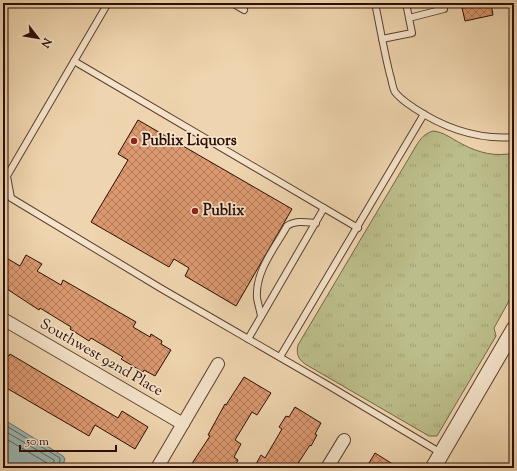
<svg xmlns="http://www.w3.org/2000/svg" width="517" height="471" font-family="'Sorts Mill Goudy',serif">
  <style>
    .grass { fill: url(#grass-tufts); stroke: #746546 }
    .water { fill: #9cb7b3; stroke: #6f736d }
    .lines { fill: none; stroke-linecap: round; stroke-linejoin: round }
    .shore { stroke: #64625b; stroke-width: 1 }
    .building { fill: url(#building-cross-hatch); stroke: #2c0d03 }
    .service-casing { stroke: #5d3f2e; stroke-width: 8 }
    .minor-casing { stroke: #5d3f2e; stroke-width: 14 }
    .tertiary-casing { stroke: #5d3f2e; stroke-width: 17 }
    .service { stroke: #f5e4cb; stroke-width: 6 }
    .minor { stroke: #f5e4cb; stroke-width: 12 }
    .tertiary { stroke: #f5e4cb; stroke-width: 15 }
    .poi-dot { fill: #8f2418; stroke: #f5e4cb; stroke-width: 1.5 }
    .labels { text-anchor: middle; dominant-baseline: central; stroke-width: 3.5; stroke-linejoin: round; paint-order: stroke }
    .poi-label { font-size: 15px; font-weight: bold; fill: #2c0d03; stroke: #f5e4cb; text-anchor: start }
    .street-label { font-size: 15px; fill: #2c0d03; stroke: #f5e4cb }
  </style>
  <defs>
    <pattern id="grass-tufts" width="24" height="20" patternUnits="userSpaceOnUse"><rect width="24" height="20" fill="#bbbd8a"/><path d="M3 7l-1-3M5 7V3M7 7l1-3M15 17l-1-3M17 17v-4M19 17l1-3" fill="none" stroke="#a1a175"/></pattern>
    <pattern id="building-cross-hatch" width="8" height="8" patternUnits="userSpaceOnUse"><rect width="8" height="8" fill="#dc9970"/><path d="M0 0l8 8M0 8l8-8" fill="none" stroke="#b37b5a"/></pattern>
  </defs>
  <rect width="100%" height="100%" fill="#efd5af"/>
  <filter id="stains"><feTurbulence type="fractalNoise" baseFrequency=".005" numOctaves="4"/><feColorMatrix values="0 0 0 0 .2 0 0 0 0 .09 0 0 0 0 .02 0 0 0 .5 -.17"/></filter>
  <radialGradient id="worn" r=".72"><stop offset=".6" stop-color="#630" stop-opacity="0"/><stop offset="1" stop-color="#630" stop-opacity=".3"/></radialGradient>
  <path class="grass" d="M433,131C444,132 452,139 462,144C479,153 495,157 514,153V292L494,328L496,336L437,436H429L305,364C298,359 296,353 298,345L416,146C421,138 424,134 433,131Z"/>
  <path class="water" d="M3,419L63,456L65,459L62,468H3Z"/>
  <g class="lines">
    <g class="shore">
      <path d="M3,424L60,458V460L58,468"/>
      <path d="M3,430L54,460L53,468"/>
      <path d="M3,437L47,463V468"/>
    </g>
  </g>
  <g class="building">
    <path d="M461,3H491L493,15L465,21Z"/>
    <path d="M138,120L292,209L236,306L185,276L189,268L174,259L169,267L91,222L128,160L118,154Z"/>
    <path d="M26,255L42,264L37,271L61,285L63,280L136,322L133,327L150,337L151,334L162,341L161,344L171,350L155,376L144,370L143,372L121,359L123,357L91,338L89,341L70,329L71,327L40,308L39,310L7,289L8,286L3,283V256L20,266Z"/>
    <path d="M3,353L9,356L10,354L118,418L122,411L148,427L135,449L95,425L89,436L3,386Z"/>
    <path d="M244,377L271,393L257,415L252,412L235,440L241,444L234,457L238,460L234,468H189L210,436L208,435L225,404L226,405Z"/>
    <path d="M295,407L321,423L315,434L317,435L311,446L310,445L295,468H259L260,466L256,464L261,455L265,458L282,429L279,427L286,416L289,417Z"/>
    <path d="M375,453L399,468H366Z"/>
  </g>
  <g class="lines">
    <defs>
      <g id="service">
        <path d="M108,3L7,176L11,198L162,289L326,384L441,453"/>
        <path d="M232,3L244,10"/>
        <path d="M375,3C380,27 384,51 390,75C392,80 392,87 395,92C400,99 407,103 414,108C444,128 477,140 514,137"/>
        <path d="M409,18L444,9L442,3"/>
        <path d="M382,39L412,33L406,3"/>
        <path d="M74,61L358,228"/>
        <path d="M261,316C260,310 258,304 257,298C255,271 275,248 287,226C295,220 306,222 316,223"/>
        <path d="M248,339L324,208"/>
        <path d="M280,357L424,114"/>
      </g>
      <g id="minor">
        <path d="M3,319L183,424"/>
        <path d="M157,468L218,364"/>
        <path d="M327,468L344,440"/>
      </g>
      <path id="tertiary" d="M433,468L514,329"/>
    </defs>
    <use href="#service" class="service-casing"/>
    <use href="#minor" class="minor-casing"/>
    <use href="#tertiary" class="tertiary-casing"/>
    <use href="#service" class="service"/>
    <use href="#minor" class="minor"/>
    <use href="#tertiary" class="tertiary"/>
  </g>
  <g class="poi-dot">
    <circle cx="134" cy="141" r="4"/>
    <circle cx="195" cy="211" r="4"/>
  </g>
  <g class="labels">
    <g class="poi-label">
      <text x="142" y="141">Publix Liquors</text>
      <text x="203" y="211">Publix</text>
    </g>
    <g class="street-label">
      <text transform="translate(101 358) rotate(30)">Southwest 92nd Place</text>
    </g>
  </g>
  <rect width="517" height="471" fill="none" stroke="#efd5af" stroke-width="16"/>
  <rect x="4" y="4" width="509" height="463" fill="none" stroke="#2c0d03" stroke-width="2"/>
  <rect x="8" y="8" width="501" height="455" fill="none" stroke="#2c0d03"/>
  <g transform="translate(38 38) rotate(121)" stroke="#f5e4cb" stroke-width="3" paint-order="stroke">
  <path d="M0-3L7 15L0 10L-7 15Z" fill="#2c0d03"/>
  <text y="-6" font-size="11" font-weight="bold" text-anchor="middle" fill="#2c0d03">N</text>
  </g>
  <path d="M20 445v6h96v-6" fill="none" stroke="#2c0d03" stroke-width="2"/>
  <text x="26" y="445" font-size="12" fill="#2c0d03" stroke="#f5e4cb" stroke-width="3" paint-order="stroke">50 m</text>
  <rect width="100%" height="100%" filter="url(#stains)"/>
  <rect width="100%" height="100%" fill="url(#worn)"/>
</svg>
